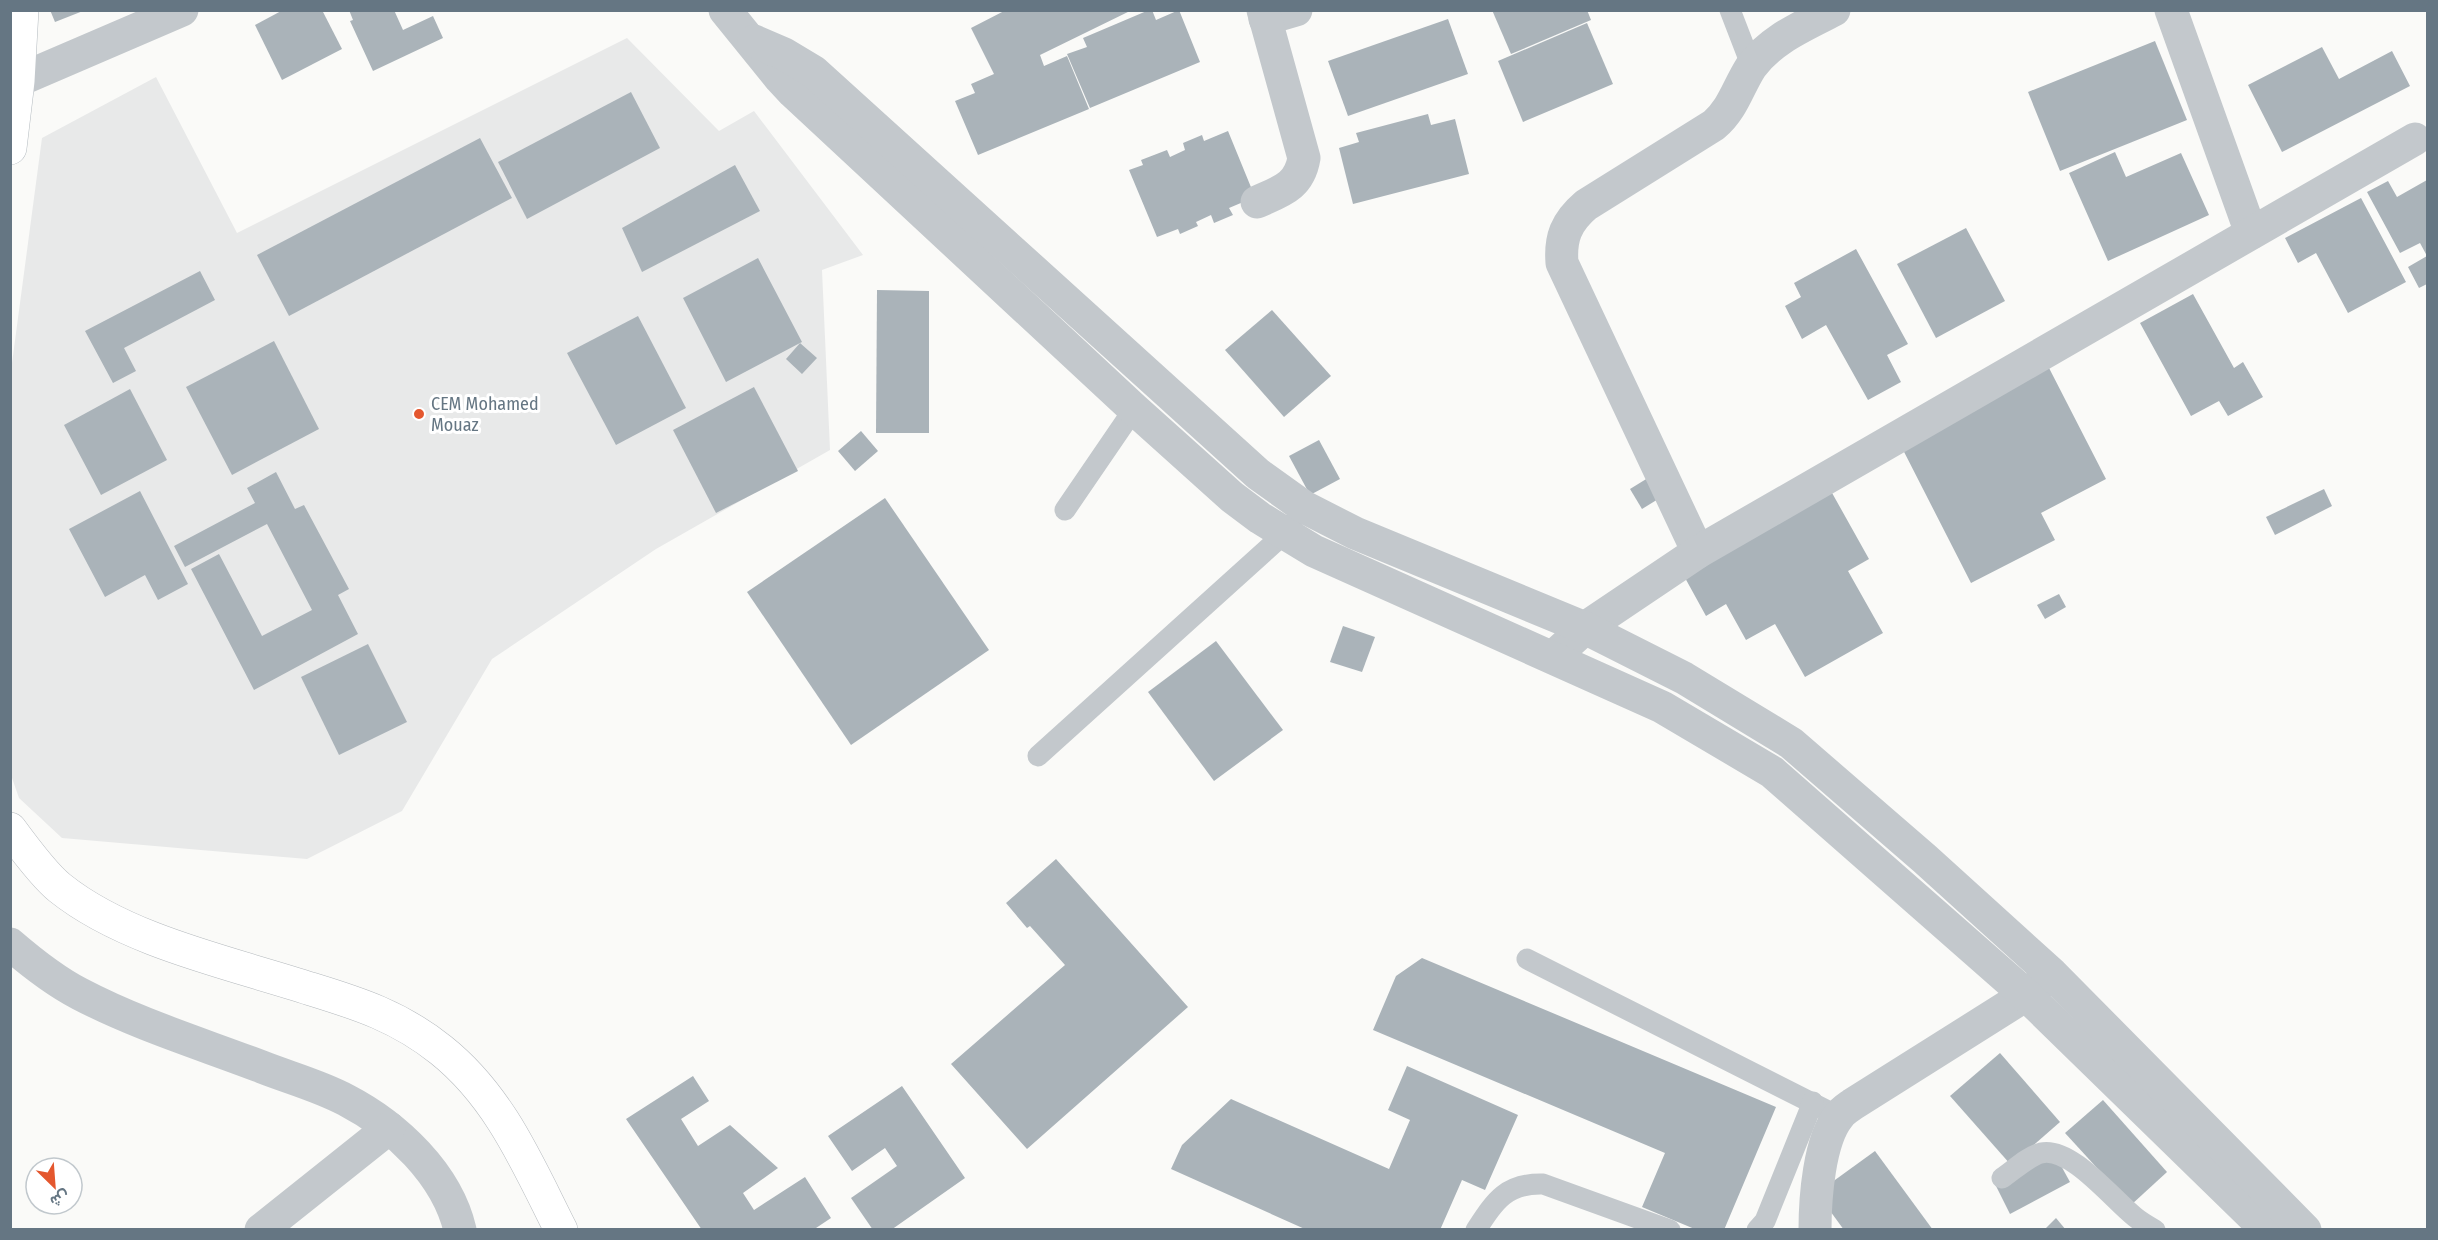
<svg xmlns="http://www.w3.org/2000/svg" width="2438" height="1240" font-family="'Fira Sans Condensed',Vazirmatn,sans-serif">
  <style>
    .built { fill: #e8e9e9 }
    .building { fill: #aab3b9 }
    .lines { fill: none; stroke-linecap: round; stroke-linejoin: round }
    .secondary-casing { stroke: #b3babf; stroke-width: 34 }
    .primary-casing { stroke: #b5babe; stroke-width: 34 }
    .service { stroke: #c3c8cc; stroke-width: 21 }
    .minor { stroke: #c3c8cc; stroke-width: 33 }
    .tertiary { stroke: #c3c8cc; stroke-width: 33 }
    .secondary { stroke: #fff; stroke-width: 33 }
    .primary { stroke: #fff; stroke-width: 33 }
    .poi-dot { fill: #e4572e; stroke: #fff; stroke-width: 2 }
    .labels { text-anchor: middle; dominant-baseline: central; stroke-width: 6; stroke-linejoin: round; paint-order: stroke }
    .poi-label { font-size: 18px; fill: #657683; stroke: #fff; text-anchor: start }
  </style>
  <rect width="100%" height="100%" fill="#fafaf8"/>
  <path class="built" d="M627,38L719,131L754,111L863,255L822,270L830,450L656,549L492,659L402,811L307,859L62,838L19,798L11,775L10,378L42,138L156,77L237,233Z"/>
  <g class="building">
    <path d="M50,10H83V11L55,22Z"/>
    <path d="M283,10H322L342,49L282,80L255,25Z"/>
    <path d="M349,10H394L403,30L433,16L443,38L373,71L350,21L353,20Z"/>
    <path d="M1006,10H1132L1040,55L1044,66L1067,56L1089,109L978,155L955,101L975,93L971,84L994,74L971,28Z"/>
    <path d="M1149,10H1152L1156,20L1179,10L1200,62L1090,108L1067,54L1087,47L1083,38Z"/>
    <path d="M1492,10H1587L1591,20L1511,54Z"/>
    <path d="M1448,19L1468,74L1348,116L1328,61Z"/>
    <path d="M1587,23L1613,84L1523,122L1498,61Z"/>
    <path d="M2155,41L2187,120L2060,171L2028,92Z"/>
    <path d="M2322,47L2339,79L2392,51L2410,86L2282,152L2248,85Z"/>
    <path d="M631,92L660,148L527,219L498,162Z"/>
    <path d="M1428,114L1431,125L1455,119L1469,174L1353,204L1339,148L1359,142L1356,133Z"/>
    <path d="M1228,131L1255,197L1229,208L1233,215L1214,223L1211,215L1196,222L1198,226L1180,234L1178,229L1157,237L1129,170L1143,165L1141,160L1167,150L1170,157L1185,150L1183,143L1202,135L1204,141Z"/>
    <path d="M480,138L512,198L289,316L257,255Z"/>
    <path d="M2115,152L2126,177L2181,153L2209,215L2108,261L2069,173Z"/>
    <path d="M735,165L760,211L642,272L622,228Z"/>
    <path d="M2427,180V284L2419,288L2408,267L2427,256L2420,243L2400,253L2367,192L2388,181L2397,197Z"/>
    <path d="M2361,198L2406,282L2348,313L2316,253L2298,263L2285,238Z"/>
    <path d="M1966,228L2005,301L1936,338L1897,264Z"/>
    <path d="M1856,249L1908,344L1887,355L1901,382L1868,400L1826,325L1802,339L1785,306L1801,297L1794,283Z"/>
    <path d="M758,258L802,342L800,343L817,358L802,374L786,359L800,343L726,382L683,298Z"/>
    <path d="M200,271L215,300L124,348L136,371L113,383L85,331Z"/>
    <path d="M877,290L929,291V433H876Z"/>
    <path d="M2193,294L2234,368L2243,362L2263,397L2228,416L2219,401L2191,416L2140,323Z"/>
    <path d="M1272,310L1331,376L1284,417L1225,350Z"/>
    <path d="M638,316L686,408L616,445L567,353Z"/>
    <path d="M274,341L319,429L232,475L186,387Z"/>
    <path d="M2048,366L2106,479L2041,513L2055,540L1971,583L1899,442Z"/>
    <path d="M754,387L798,471L716,513L673,430Z"/>
    <path d="M130,389L167,460L101,495L64,425Z"/>
    <path d="M861,431L878,451L855,471L838,451Z"/>
    <path d="M1319,440L1340,479L1310,495L1289,456Z"/>
    <path d="M276,472L295,509L304,505L349,589L338,595L358,634L254,690L191,569L219,554L262,636L312,610L267,524L185,567L174,546L255,503L247,488Z"/>
    <path d="M1656,473L1668,493L1642,509L1630,489Z"/>
    <path d="M1822,475L1869,559L1848,571L1883,633L1805,677L1775,624L1746,640L1726,604L1706,616L1684,576Z"/>
    <path d="M2324,489L2332,506L2275,535L2266,517Z"/>
    <path d="M140,491L188,584L158,600L145,575L105,597L69,529Z"/>
    <path d="M885,498L989,650L851,745L747,592Z"/>
    <path d="M2059,594L2066,607L2045,619L2037,605Z"/>
    <path d="M1343,626L1375,637L1362,672L1330,662Z"/>
    <path d="M1216,641L1283,730L1214,781L1148,692Z"/>
    <path d="M368,644L407,722L339,755L301,677Z"/>
    <path d="M1056,859L1188,1007L1027,1149L951,1064L1065,965L1030,926L1027,928L1006,903Z"/>
    <path d="M1422,958L1776,1107L1724,1230H1697L1642,1207L1665,1153L1373,1030L1396,976Z"/>
    <path d="M2000,1053L2060,1122L2011,1165L1950,1096Z"/>
    <path d="M1407,1066L1518,1115L1485,1190L1462,1180L1440,1230H1307L1171,1169L1182,1145L1231,1099L1389,1169L1410,1120L1388,1110Z"/>
    <path d="M693,1076L709,1101L681,1119L698,1146L730,1125L778,1168L743,1193L754,1210L805,1177L831,1218L813,1230H702L626,1119Z"/>
    <path d="M902,1086L965,1178L891,1230H873L851,1198L897,1166L885,1148L852,1171L828,1136Z"/>
    <path d="M2103,1100L2167,1172L2131,1205L2065,1133Z"/>
    <path d="M1875,1151L1933,1230H1844L1817,1193Z"/>
    <path d="M2053,1151L2070,1182L2010,1214L1994,1182Z"/>
    <path d="M2056,1218L2066,1230H2044Z"/>
  </g>
  <g class="lines">
    <defs>
      <path id="secondary" d="M10,148L18,81L22,10"/>
      <path id="primary" d="M10,829C21,844 46,877 60,888C126,941 231,963 311,989C360,1004 400,1017 441,1050C500,1097 528,1165 561,1230"/>
    </defs>
    <use href="#secondary" class="secondary-casing"/>
    <use href="#primary" class="primary-casing"/>
    <g class="service">
      <path d="M1730,10L1752,67"/>
      <path d="M1065,510L1134,409"/>
      <path d="M1038,756L1284,534L1292,524"/>
      <path d="M1527,959L1838,1116"/>
      <path d="M2002,1178C2014,1170 2027,1157 2041,1153C2071,1146 2113,1200 2135,1217C2141,1222 2148,1226 2155,1230"/>
      <path d="M1476,1230C1495,1201 1506,1183 1543,1184L1670,1230"/>
      <path d="M1757,1230L1765,1221L1813,1102"/>
    </g>
    <g class="minor">
      <path d="M2171,10L2251,233"/>
      <path d="M1265,19L1296,10"/>
      <path d="M10,84L182,10"/>
      <path d="M1257,202C1281,191 1299,187 1304,158L1263,10"/>
      <path d="M1698,552L1562,263C1560,238 1566,222 1586,205L1714,125C1733,109 1738,87 1751,67C1771,39 1804,26 1834,10"/>
      <path d="M1553,657L1585,628L1698,552L2415,139"/>
      <path d="M10,944C32,963 55,981 80,994C137,1024 202,1044 262,1067C290,1078 320,1086 346,1100C396,1126 447,1174 460,1230"/>
      <path d="M261,1230L389,1128"/>
      <path d="M1815,1230C1815,1199 1819,1140 1839,1116C1842,1111 1849,1107 1853,1104L2026,995L2047,978"/>
    </g>
    <g class="tertiary">
      <path d="M725,10L780,78L793,92L1134,409L1232,497L1260,518L1314,551L1662,707L1772,772L2026,995L2267,1230"/>
      <path d="M754,41L784,54L814,72L1258,474L1304,507L1355,533L1585,628L1684,678L1791,743L1925,859L2052,974L2305,1230"/>
    </g>
    <use href="#secondary" class="secondary"/>
    <use href="#primary" class="primary"/>
  </g>
  <circle class="poi-dot" cx="419" cy="414" r="6"/>
  <g class="labels">
    <g class="poi-label">
      <text x="431" y="404">CEM Mohamed<tspan x="431" dy="21">Mouaz</tspan></text>
    </g>
  </g>
  <rect width="2438" height="1240" fill="none" stroke="#657683" stroke-width="24"/>
  <g transform="translate(54 1186) rotate(155)"><circle r="28" fill="#ffffff" stroke="#c1c8cd" stroke-width="1.5"/>
  <path d="M0-4.5L10 22L0 15L-10 22Z" fill="#e4572e"/>
  <text y="-9" font-size="16" font-weight="bold" text-anchor="middle" fill="#657683">ش</text>
  </g>
</svg>
